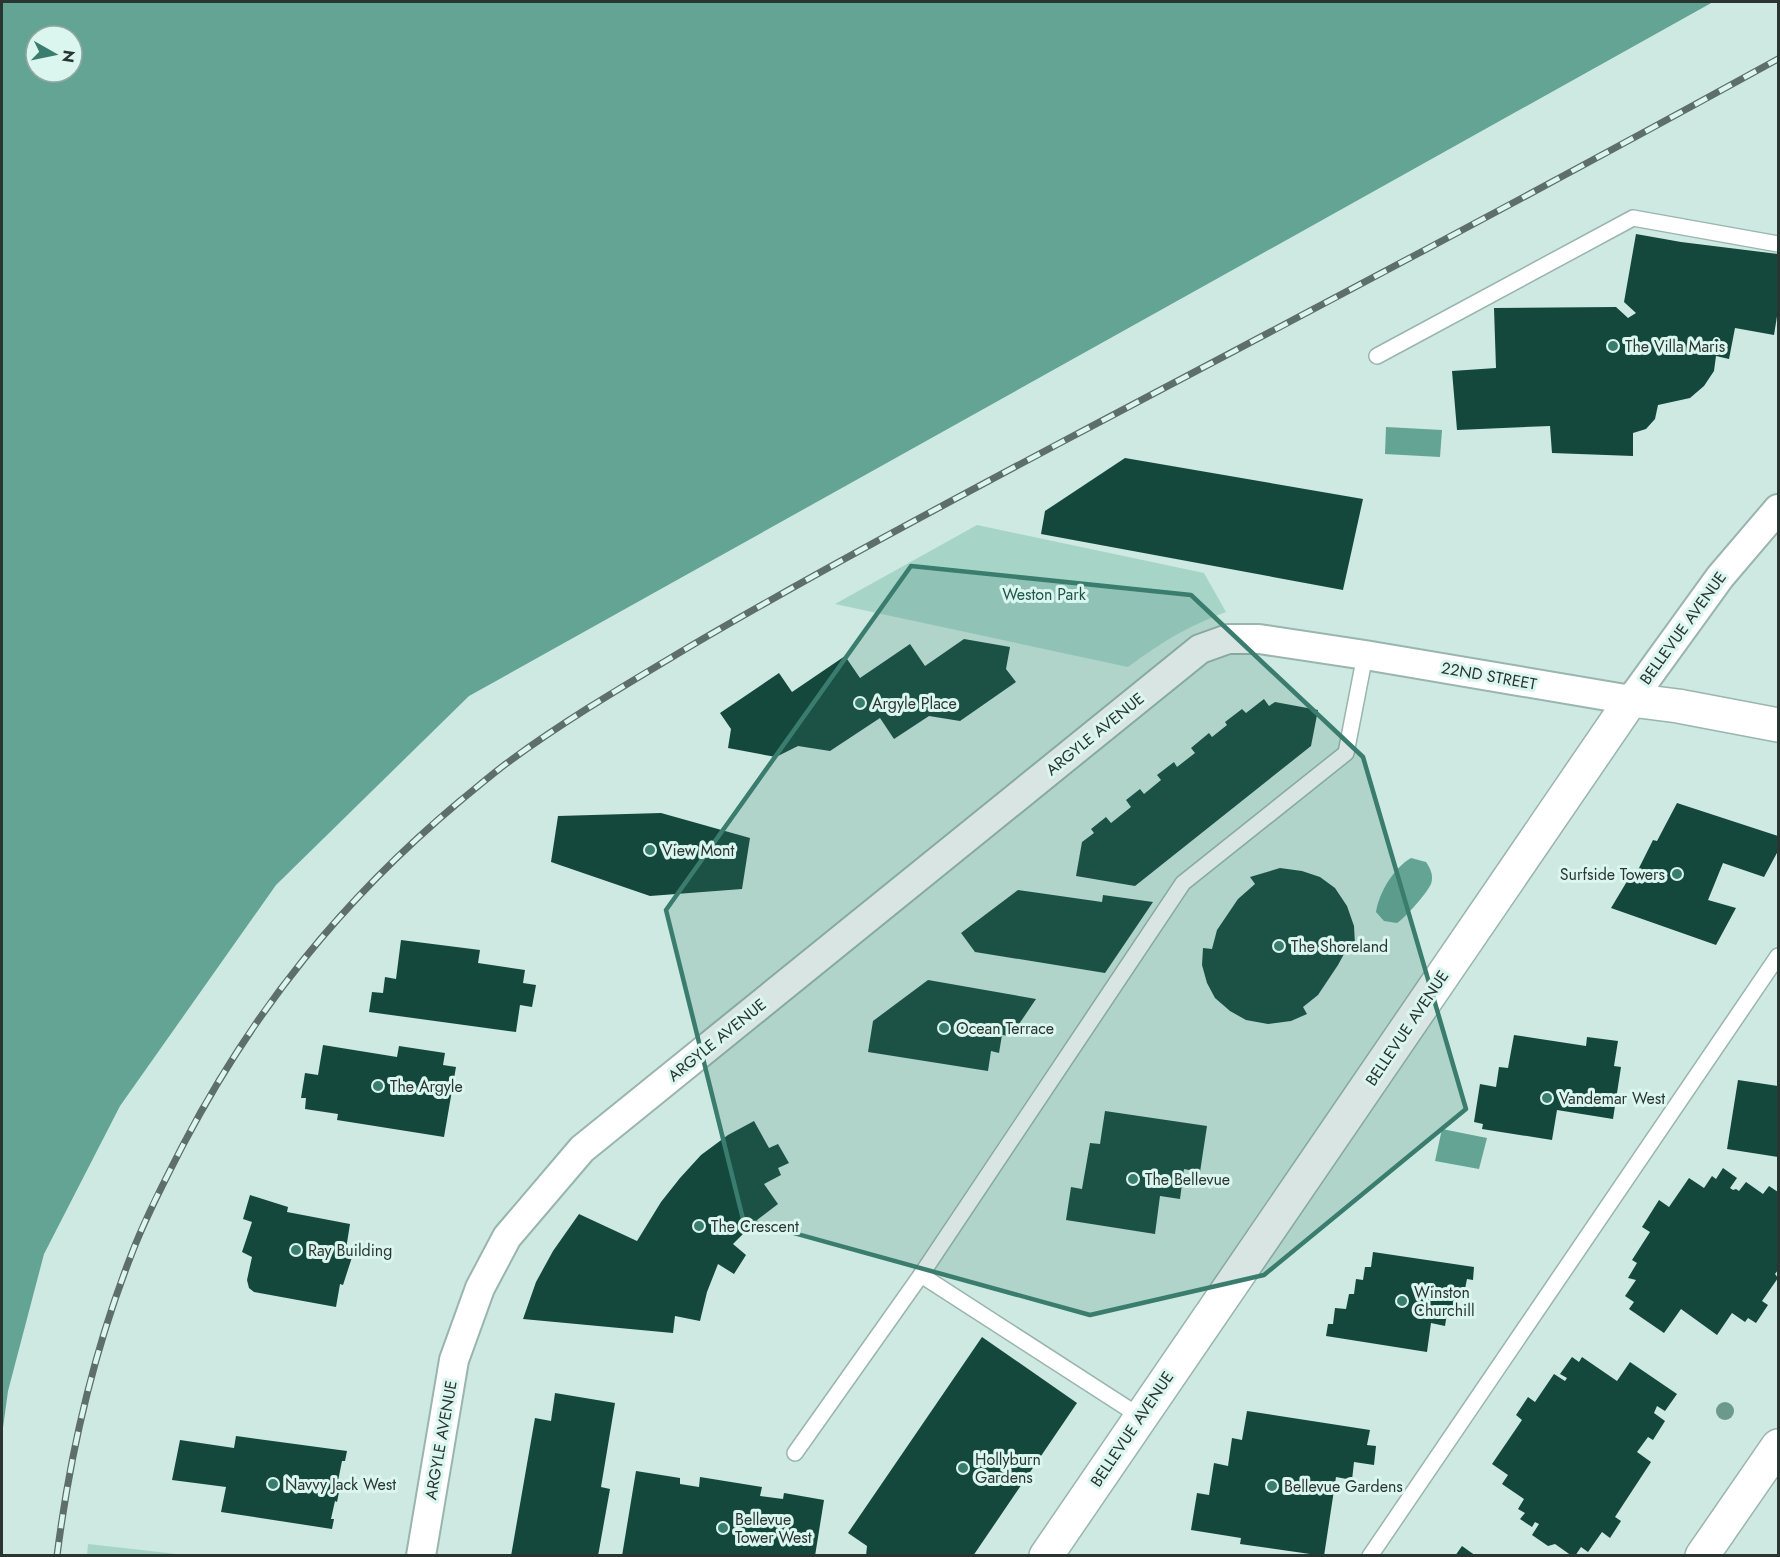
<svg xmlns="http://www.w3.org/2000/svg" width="1780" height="1557" font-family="Jost,sans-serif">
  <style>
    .green { fill: #a6d5c8 }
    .water { fill: #63a494; fill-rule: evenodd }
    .building { fill: #14483d }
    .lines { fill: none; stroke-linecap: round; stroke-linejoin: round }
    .lane-casing { stroke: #99b5ad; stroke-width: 18 }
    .street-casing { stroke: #99b5ad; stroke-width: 32 }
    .secondary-casing { stroke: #99b5ad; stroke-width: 36 }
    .lane { stroke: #fff; stroke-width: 15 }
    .street { stroke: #fff; stroke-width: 28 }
    .secondary { stroke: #fff; stroke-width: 33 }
    .rail-casing { stroke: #5e6e6a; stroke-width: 7 }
    .rail { stroke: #daf6ee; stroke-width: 4.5; stroke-dasharray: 14; stroke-linecap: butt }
    .tree { fill: #6d988d }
    .marked { fill: #3a7d6e; fill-opacity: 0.2; stroke: #3a7d6e; stroke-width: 4.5; stroke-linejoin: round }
    .poi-dot { fill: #3a7d6e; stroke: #daf6ee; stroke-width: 2 }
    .labels { text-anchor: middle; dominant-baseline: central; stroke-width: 6; stroke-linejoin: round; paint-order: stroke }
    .poi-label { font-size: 16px; fill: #2a3532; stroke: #daf6ee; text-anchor: start }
    .park-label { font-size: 16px; fill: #1e5549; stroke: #daf6ee }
    .street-label { font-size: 16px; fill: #2a3532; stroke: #daf6ee }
  </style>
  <rect width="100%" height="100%" fill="#cde9e1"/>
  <g class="green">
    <path d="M977,525L1204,573L1226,612C1186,627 1162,642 1128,667L835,604Z"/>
    <path d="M88,1544L186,1555H87Z"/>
  </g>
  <g class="water">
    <path d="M2,2H1713L469,696L276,885L120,1106L44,1254L8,1391L2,1435ZM36,36H72V72H36Z"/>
    <path d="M1386,427L1442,430L1440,457L1385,454Z"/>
    <path d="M1411,858L1426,862C1430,868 1434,875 1431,884C1427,893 1405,918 1397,923L1384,921L1376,912C1379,892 1394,868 1411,858Z"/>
    <path d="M1442,1129L1487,1138L1479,1169L1435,1161Z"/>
  </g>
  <g class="building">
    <path d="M1636,234L1681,242L1778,254V310L1774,335L1735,328L1729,359L1716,356L1714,371L1704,386L1690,398L1658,405L1655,419L1646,429L1633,433V456L1552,453L1550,426L1457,430L1452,371L1496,368L1494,308L1616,307L1628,318L1636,313L1624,302Z"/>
    <path d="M1125,458L1363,499L1343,590L1041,534L1045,511Z"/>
    <path d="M964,639L1010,647L1006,669L1016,682L960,721L929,716L894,739L880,718L830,751L798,746L776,757L728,748L731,729L720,713L779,673L792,692L845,656L860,678L910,644L925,666Z"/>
    <path d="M1264,699L1269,706L1275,702L1318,710L1311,746L1135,886L1076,876L1082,842L1094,833L1091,829L1106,817L1111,823L1131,807L1126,800L1140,789L1144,794L1161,780L1157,775L1174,762L1177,767L1195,753L1191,748L1209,733L1212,737L1227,725L1225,722L1242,709L1246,713Z"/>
    <path d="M1677,803L1778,836V851L1764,877L1723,863L1708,900L1736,908L1716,945L1611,908L1632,873L1636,874L1653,840L1657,841Z"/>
    <path d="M661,813L750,838L742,889L650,896L551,862L558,816Z"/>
    <path d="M1280,868L1302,871L1320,877L1335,888L1347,906L1354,926L1355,944L1346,942L1344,954L1338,965L1318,995L1303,1007L1307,1014L1291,1021L1268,1024L1246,1020L1230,1011L1215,998L1207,983L1202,965L1203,948L1212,949L1217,930L1238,899L1255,884L1250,877Z"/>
    <path d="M1018,890L1102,902L1103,895L1153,902L1105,973L975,952L961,933Z"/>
    <path d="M401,940L480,950L478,963L525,970L523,983L536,985L532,1007L520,1005L516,1032L369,1012L372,992L383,993L385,977L396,979Z"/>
    <path d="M928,980L1036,999L1011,1036L1002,1035L999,1053L991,1051L988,1071L868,1052L873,1021Z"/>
    <path d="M1514,1035L1586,1046L1587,1037L1618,1041L1614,1066L1621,1067L1613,1119L1557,1110L1552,1140L1482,1129L1483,1124L1474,1122L1480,1084L1496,1087L1499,1067L1508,1068Z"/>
    <path d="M323,1045L397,1057L399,1046L445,1053L443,1065L456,1067L444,1137L337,1120L338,1114L305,1109L306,1098H301L305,1073L318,1075Z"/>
    <path d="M1738,1080L1778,1086V1157L1727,1149Z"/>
    <path d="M1105,1111L1207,1126L1200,1172L1184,1169L1180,1199L1160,1196L1155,1234L1066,1220L1071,1187L1082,1189L1090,1143L1100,1144Z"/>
    <path d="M754,1121L769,1148L778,1144L789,1163L778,1168L781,1175L764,1184L778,1204L757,1220L733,1244L746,1255L734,1274L718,1264L707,1292L700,1321L675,1316L673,1333L523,1319L536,1282L553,1251L579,1214L637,1241L661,1202L680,1178L701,1155L728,1135Z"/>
    <path d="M1723,1168L1737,1178L1730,1188L1733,1190L1736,1189L1739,1191L1746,1182L1763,1194L1769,1186L1778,1192V1270L1775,1274L1778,1278L1762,1301L1768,1305L1756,1323L1748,1318L1745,1322L1732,1313L1717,1335L1681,1309L1664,1333L1629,1309L1634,1302L1625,1296L1636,1280L1628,1278L1637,1263L1632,1260L1650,1232L1642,1227L1659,1200L1669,1207L1689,1178L1704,1188L1712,1176L1716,1179Z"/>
    <path d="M250,1195L288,1207L287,1212L350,1224L346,1249L354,1251L343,1285L340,1284L336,1307L254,1292L249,1288L247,1280L252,1257L242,1252L252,1222L243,1219Z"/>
    <path d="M1373,1252L1474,1267L1473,1280L1467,1279L1464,1294L1457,1293L1454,1308L1448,1307L1445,1326L1431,1323L1427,1352L1326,1336L1328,1324H1333L1335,1308L1346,1309L1349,1294H1354L1356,1279L1363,1280L1365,1267H1371Z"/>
    <path d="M982,1337L1077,1403L973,1556H866L867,1546L848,1533Z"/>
    <path d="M1572,1357L1579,1362L1582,1357L1617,1381L1630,1362L1677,1394L1665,1411L1657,1406L1654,1413L1665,1421L1653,1440L1648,1437L1637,1452L1651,1462L1615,1517L1621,1521L1610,1538L1602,1532L1588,1552L1581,1547L1575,1556H1572L1555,1544L1548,1546L1532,1535L1539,1524L1535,1522L1532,1527L1520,1519L1525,1513L1518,1509L1524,1499L1502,1484L1508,1475L1492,1464L1522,1420L1516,1415L1528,1397L1535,1402L1554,1374L1565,1381L1567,1378L1560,1374Z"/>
    <path d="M555,1393L615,1403L601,1487L610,1489L598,1556H511L535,1418L551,1421Z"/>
    <path d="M1247,1411L1370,1430L1367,1445L1376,1446L1374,1465L1354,1462L1352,1480L1336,1477L1324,1556L1240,1544L1241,1538L1191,1530L1197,1493L1209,1495L1214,1463L1228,1466L1232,1438L1242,1440Z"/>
    <path d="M236,1436L347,1451L345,1461H342L338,1481L341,1482L337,1502L335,1501L331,1519H334L332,1529L221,1512L226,1487L172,1480L180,1440L234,1448Z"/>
    <path d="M636,1471L680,1478V1484L699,1487L700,1477L762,1487L760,1496L783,1499L784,1493L824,1500L815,1556H622Z"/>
    <path d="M1462,1546L1476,1556H1455Z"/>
  </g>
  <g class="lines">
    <defs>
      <g id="lane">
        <path d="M1377,356L1633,218L1778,244"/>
        <path d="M921,1275L1141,1417"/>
        <path d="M795,1453L921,1275L1183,883L1346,753L1365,655"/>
        <path d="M1370,1556L1778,956"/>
      </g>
      <path id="street" d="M421,1556L454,1360L480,1288L507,1237L582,1149L1200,649L1228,639H1259L1365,655L1631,700L1720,577L1778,509"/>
      <g id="secondary">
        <path d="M1046,1556L1631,700L1678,706L1778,725"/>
        <path d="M1702,1556L1778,1446"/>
      </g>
    </defs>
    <use href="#lane" class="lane-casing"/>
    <use href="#street" class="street-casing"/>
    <use href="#secondary" class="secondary-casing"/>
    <use href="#lane" class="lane"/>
    <use href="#street" class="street"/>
    <use href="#secondary" class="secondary"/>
    <defs>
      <path id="rail" d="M57,1556C70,1452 94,1350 132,1253C146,1216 165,1180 183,1145C254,1009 343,899 460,801C476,788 491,775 507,763C565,720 627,684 689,647C810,576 934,510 1058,444C1299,317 1540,190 1778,59"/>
    </defs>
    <use href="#rail" class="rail-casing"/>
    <use href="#rail" class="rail"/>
  </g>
  <circle class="tree" cx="1725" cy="1411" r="9"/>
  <path class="marked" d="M911,566L1191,595L1363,757L1466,1109L1264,1275L1090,1315L743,1219L666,910Z"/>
  <g class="poi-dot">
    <circle cx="1613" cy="346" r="6"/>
    <circle cx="860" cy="703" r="6"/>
    <circle cx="650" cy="850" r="6"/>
    <circle cx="1677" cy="874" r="6"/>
    <circle cx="1279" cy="946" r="6"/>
    <circle cx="944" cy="1028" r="6"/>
    <circle cx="378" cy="1086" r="6"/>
    <circle cx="1547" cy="1098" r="6"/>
    <circle cx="1133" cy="1179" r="6"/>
    <circle cx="699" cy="1226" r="6"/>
    <circle cx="296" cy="1250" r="6"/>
    <circle cx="1402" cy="1301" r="6"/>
    <circle cx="963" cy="1468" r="6"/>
    <circle cx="273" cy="1484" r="6"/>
    <circle cx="1272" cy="1486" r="6"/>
    <circle cx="723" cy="1528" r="6"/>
  </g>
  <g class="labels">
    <g class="poi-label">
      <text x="1625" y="346">The Villa Maris</text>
      <text x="872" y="703">Argyle Place</text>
      <text x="662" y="850">View Mont</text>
      <text x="1665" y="874" text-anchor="end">Surfside Towers</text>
      <text x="1291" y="946">The Shoreland</text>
      <text x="956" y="1028">Ocean Terrace</text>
      <text x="390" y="1086">The Argyle</text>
      <text x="1559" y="1098">Vandemar West</text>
      <text x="1145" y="1179">The Bellevue</text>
      <text x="711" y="1226">The Crescent</text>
      <text x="308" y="1250">Ray Building</text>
      <text x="1414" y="1292">Winston<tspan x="1414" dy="18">Churchill</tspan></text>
      <text x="975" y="1459">Hollyburn<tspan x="975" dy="18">Gardens</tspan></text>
      <text x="285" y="1484">Navvy Jack West</text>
      <text x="1284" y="1486">Bellevue Gardens</text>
      <text x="735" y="1519">Bellevue<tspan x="735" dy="18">Tower West</tspan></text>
    </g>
    <g class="park-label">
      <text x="1044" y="594">Weston Park</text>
    </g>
    <g class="street-label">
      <text transform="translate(1683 628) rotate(-54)">BELLEVUE AVENUE</text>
      <text transform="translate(1489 676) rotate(10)">22ND STREET</text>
      <text transform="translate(1095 734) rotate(-39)">ARGYLE AVENUE</text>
      <text transform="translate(1407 1028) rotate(-56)">BELLEVUE AVENUE</text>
      <text transform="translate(717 1040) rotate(-39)">ARGYLE AVENUE</text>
      <text transform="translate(1132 1429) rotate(-56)">BELLEVUE AVENUE</text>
      <text transform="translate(441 1440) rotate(-80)">ARGYLE AVENUE</text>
    </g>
  </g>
  <rect width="1780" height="1557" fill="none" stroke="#2a3532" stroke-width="6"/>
  <g transform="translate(54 54) rotate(99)"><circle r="28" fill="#daf6ee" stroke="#94a9a3" stroke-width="1.5"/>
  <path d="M0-4.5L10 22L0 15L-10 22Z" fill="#3a7d6e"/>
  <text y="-9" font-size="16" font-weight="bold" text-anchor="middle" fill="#2a3532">N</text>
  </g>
</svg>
